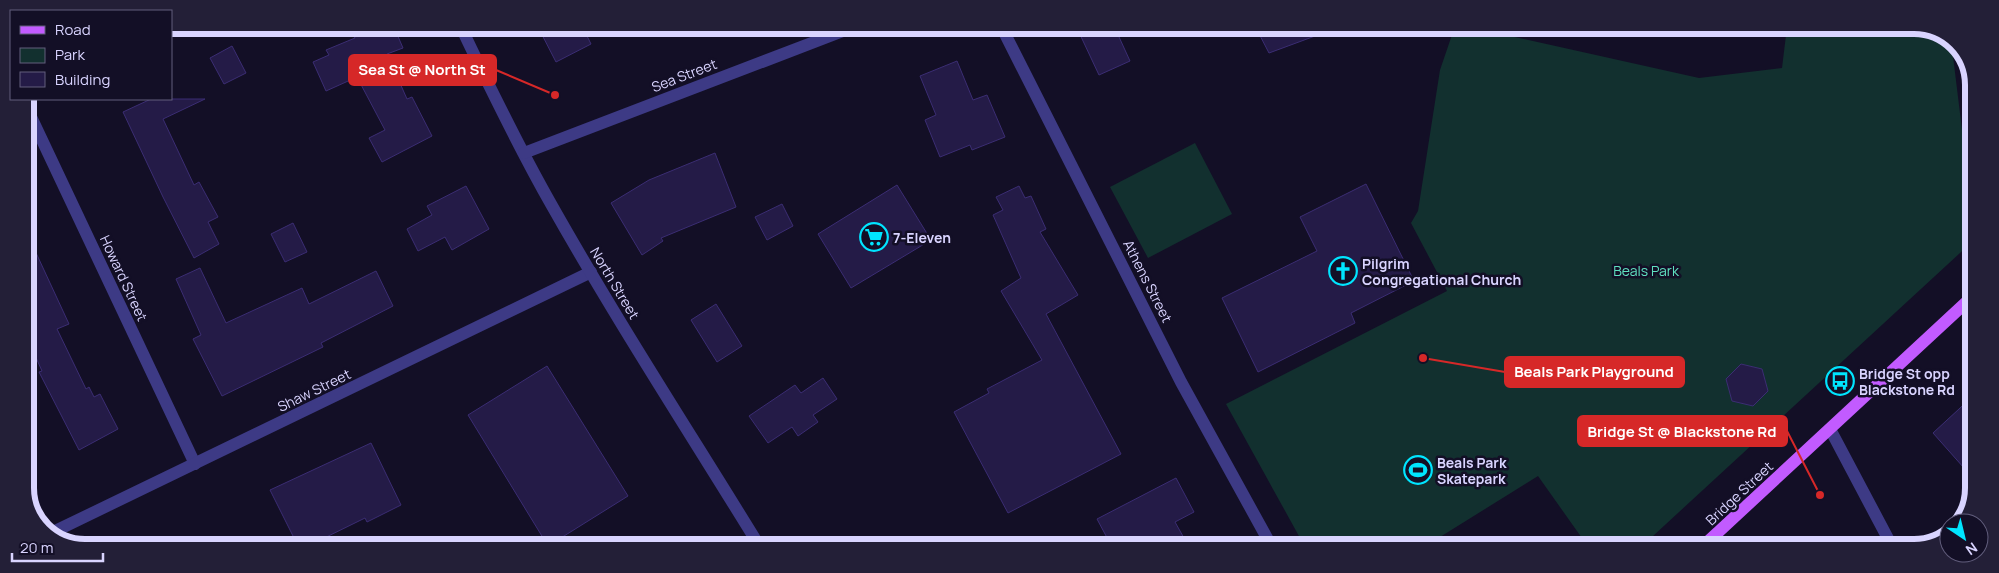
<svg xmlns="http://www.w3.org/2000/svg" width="1999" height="573" font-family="Manrope,sans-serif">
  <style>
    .green { fill: #12302f }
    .building { fill: #241b47; stroke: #3b2d73 }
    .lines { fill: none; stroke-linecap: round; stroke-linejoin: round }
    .minor { stroke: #3d3a85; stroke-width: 12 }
    .tertiary { stroke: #3d3a85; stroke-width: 12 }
    .primary { stroke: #c25bff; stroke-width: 12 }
    .labels { text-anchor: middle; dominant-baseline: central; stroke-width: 5; stroke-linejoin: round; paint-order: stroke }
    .street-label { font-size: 14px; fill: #d9d4ff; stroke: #130f26 }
    .poi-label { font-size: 14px; font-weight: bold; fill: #d9d4ff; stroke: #130f26; text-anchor: start }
    .park-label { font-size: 14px; fill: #5fe0c0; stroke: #130f26 }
    .rim { fill: none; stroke: #d9d4ff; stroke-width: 6 }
    .leader { fill: none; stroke: #d62828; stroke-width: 2 }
    .callout-dot { fill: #d62828; stroke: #130f26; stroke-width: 2 }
    .callout { fill: #d62828; stroke: #d62828; stroke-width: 2 }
    .callout-label { font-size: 15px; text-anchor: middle; font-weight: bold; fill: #fff }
  </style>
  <rect width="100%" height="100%" fill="#130f26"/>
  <g class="green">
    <path d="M1455,26H1465L1699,78L1782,68L1787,27H1930L1951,40L1973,219V241L1640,548H1589L1538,476L1424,547H1305L1226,404L1447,291L1411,223L1418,211L1440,70Z"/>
    <path d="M1195,143L1232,214L1148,258L1110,187Z"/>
  </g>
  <g class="building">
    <path d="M368,25H393L403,48L387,54L407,99L412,97L432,136L382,162L369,138L385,130L357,77L326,91L313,62L329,55L326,50L355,38L352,32Z"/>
    <path d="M537,25L582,26L591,44L556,62Z"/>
    <path d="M1076,26H1114L1130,61L1099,75Z"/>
    <path d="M1255,26H1333L1334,29L1269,53Z"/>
    <path d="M232,46L246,73L224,84L210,58Z"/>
    <path d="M957,61L973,100L987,95L1005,137L972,150L970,145L940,157L925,120L936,115L920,76Z"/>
    <path d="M151,99H205L163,119L194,185L199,182L218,217L208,222L219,244L194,258L163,197L123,112Z"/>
    <path d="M715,153L736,207L661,238L663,241L642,255L611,203L649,180Z"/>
    <path d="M1366,184L1414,281L1351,313L1355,323L1258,372L1222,298L1317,251L1300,217Z"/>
    <path d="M897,185L931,240L851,288L818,234Z"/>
    <path d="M466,186L489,229L452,250L445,237L418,251L407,229L432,215L427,206Z"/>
    <path d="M1019,186L1025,198L1031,196L1046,229L1040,232L1078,295L1046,314L1121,454L1008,513L954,412L989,393L987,389L1042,360L1001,291L1021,278L993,215L1003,210L996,197Z"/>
    <path d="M782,204L793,226L767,240L755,217Z"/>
    <path d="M293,223L307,252L285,262L271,234Z"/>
    <path d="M25,229L69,324L57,329L86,389L89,387L94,397L100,394L118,429L79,450L39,372L42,371L25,333Z"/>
    <path d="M200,268L226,323L302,288L309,304L376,271L393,306L321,343L323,347L222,396L193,339L201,335L176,279Z"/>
    <path d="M716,304L742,346L717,362L691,320Z"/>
    <path d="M1741,364L1762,369L1768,391L1753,406L1732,401L1726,379Z"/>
    <path d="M547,366L628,496L548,546L468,415Z"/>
    <path d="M823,378L837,399L813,415L818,422L798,436L792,427L768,443L749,416L795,385L801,393Z"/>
    <path d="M1972,397V477L1933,433Z"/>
    <path d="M371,443L401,505L367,522L365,518L308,546H298L270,490Z"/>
    <path d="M1176,478L1194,512L1175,522L1189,547H1112L1097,519Z"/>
  </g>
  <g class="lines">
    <g class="minor">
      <path d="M1001,26L1181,382L1272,547"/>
      <path d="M25,104L195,464"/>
      <path d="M1830,429L1893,548"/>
      <path d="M49,534L591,272"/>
    </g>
    <g class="tertiary">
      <path d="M460,25C489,86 518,146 551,204C617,321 690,433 760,547"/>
      <path d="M524,153L856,26"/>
    </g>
    <path class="primary" d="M1701,548L1973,296"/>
  </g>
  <defs>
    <symbol id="supermarket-ring" viewBox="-11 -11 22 22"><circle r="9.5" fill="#130f26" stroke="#00e5ff" stroke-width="1.5"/><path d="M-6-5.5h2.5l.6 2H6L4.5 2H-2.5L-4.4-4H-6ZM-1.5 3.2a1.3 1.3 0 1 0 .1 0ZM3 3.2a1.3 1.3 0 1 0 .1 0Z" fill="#00e5ff"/></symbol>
    <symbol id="church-ring" viewBox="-11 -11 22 22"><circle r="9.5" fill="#130f26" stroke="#00e5ff" stroke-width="1.5"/><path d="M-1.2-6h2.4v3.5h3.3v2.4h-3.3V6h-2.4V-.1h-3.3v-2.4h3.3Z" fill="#00e5ff"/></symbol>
    <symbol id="bus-ring" viewBox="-11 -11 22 22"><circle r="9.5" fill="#130f26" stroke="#00e5ff" stroke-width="1.5"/><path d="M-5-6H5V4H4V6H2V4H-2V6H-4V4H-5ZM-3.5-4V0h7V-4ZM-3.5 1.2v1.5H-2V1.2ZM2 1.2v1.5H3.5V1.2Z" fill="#00e5ff"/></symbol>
    <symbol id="stadium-ring" viewBox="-11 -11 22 22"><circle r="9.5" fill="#130f26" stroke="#00e5ff" stroke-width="1.5"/><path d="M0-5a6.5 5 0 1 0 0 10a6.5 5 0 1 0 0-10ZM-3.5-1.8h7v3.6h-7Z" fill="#00e5ff"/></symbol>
  </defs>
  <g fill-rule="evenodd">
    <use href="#supermarket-ring" x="858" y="221" width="32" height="32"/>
    <use href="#church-ring" x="1327" y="255" width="32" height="32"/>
    <use href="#bus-ring" x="1824" y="365" width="32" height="32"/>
    <use href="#stadium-ring" x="1402" y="454" width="32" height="32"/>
  </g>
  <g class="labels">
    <g class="street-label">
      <text transform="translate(684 75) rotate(-21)">Sea Street</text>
      <text transform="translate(124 278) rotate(65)">Howard Street</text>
      <text transform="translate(1148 281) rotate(63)">Athens Street</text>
      <text transform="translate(615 283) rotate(59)">North Street</text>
      <text transform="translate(314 390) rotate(-26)">Shaw Street</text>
      <text transform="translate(1739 493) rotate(-43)">Bridge Street</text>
    </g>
    <g class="poi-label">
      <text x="893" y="237">7-Eleven</text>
      <text x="1362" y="263">Pilgrim<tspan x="1362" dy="16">Congregational Church</tspan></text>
      <text x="1859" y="373">Bridge St opp<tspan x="1859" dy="16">Blackstone Rd</tspan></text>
      <text x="1437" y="462">Beals Park<tspan x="1437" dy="16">Skatepark</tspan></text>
    </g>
    <g class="park-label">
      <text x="1646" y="270">Beals Park</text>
    </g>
  </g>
  <path d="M0 0H1999V573H0ZM85 34H1914A51 51 0 0 1 1965 85V488A51 51 0 0 1 1914 539H85A51 51 0 0 1 34 488V85A51 51 0 0 1 85 34Z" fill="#231f37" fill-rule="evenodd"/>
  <path class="rim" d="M85 34H1914A51 51 0 0 1 1965 85V488A51 51 0 0 1 1914 539H85A51 51 0 0 1 34 488V85A51 51 0 0 1 85 34Z"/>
  <path class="leader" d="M555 95L496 70M1423 358L1505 372M1820 495L1787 431"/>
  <g class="callout-dot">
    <circle cx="555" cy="95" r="5"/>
    <circle cx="1423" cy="358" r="5"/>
    <circle cx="1820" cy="495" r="5"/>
  </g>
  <g class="callout">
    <rect x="349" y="55" width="147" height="30" rx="5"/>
    <rect x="1505" y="357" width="179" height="30" rx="5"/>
    <rect x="1578" y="416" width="209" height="30" rx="5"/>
  </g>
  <g class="callout-label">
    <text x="422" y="75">Sea St @ North St</text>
    <text x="1594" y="377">Beals Park Playground</text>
    <text x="1682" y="437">Bridge St @ Blackstone Rd</text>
  </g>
  <rect x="10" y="10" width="162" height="90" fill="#130f26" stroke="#625e7d"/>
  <rect x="20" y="26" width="25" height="8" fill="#c25bff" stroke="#625e7d"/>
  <text x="55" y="35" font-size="15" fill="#d9d4ff">Road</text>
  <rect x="20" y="48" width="25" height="15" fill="#12302f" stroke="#625e7d"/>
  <text x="55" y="60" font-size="15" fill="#d9d4ff">Park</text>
  <rect x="20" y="72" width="25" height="15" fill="#241b47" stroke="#625e7d"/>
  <text x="55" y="85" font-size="15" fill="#d9d4ff">Building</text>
  <g transform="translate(1964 538) rotate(145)"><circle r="24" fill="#130f26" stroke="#625e7d"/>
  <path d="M0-4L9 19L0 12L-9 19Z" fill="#00e5ff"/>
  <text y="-8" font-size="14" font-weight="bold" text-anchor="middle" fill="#d9d4ff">N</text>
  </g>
  <path d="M12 553v8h91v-8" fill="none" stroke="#d9d4ff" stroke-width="2.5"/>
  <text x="20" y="553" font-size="15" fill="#d9d4ff" stroke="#130f26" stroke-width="4" paint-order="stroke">20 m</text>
</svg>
